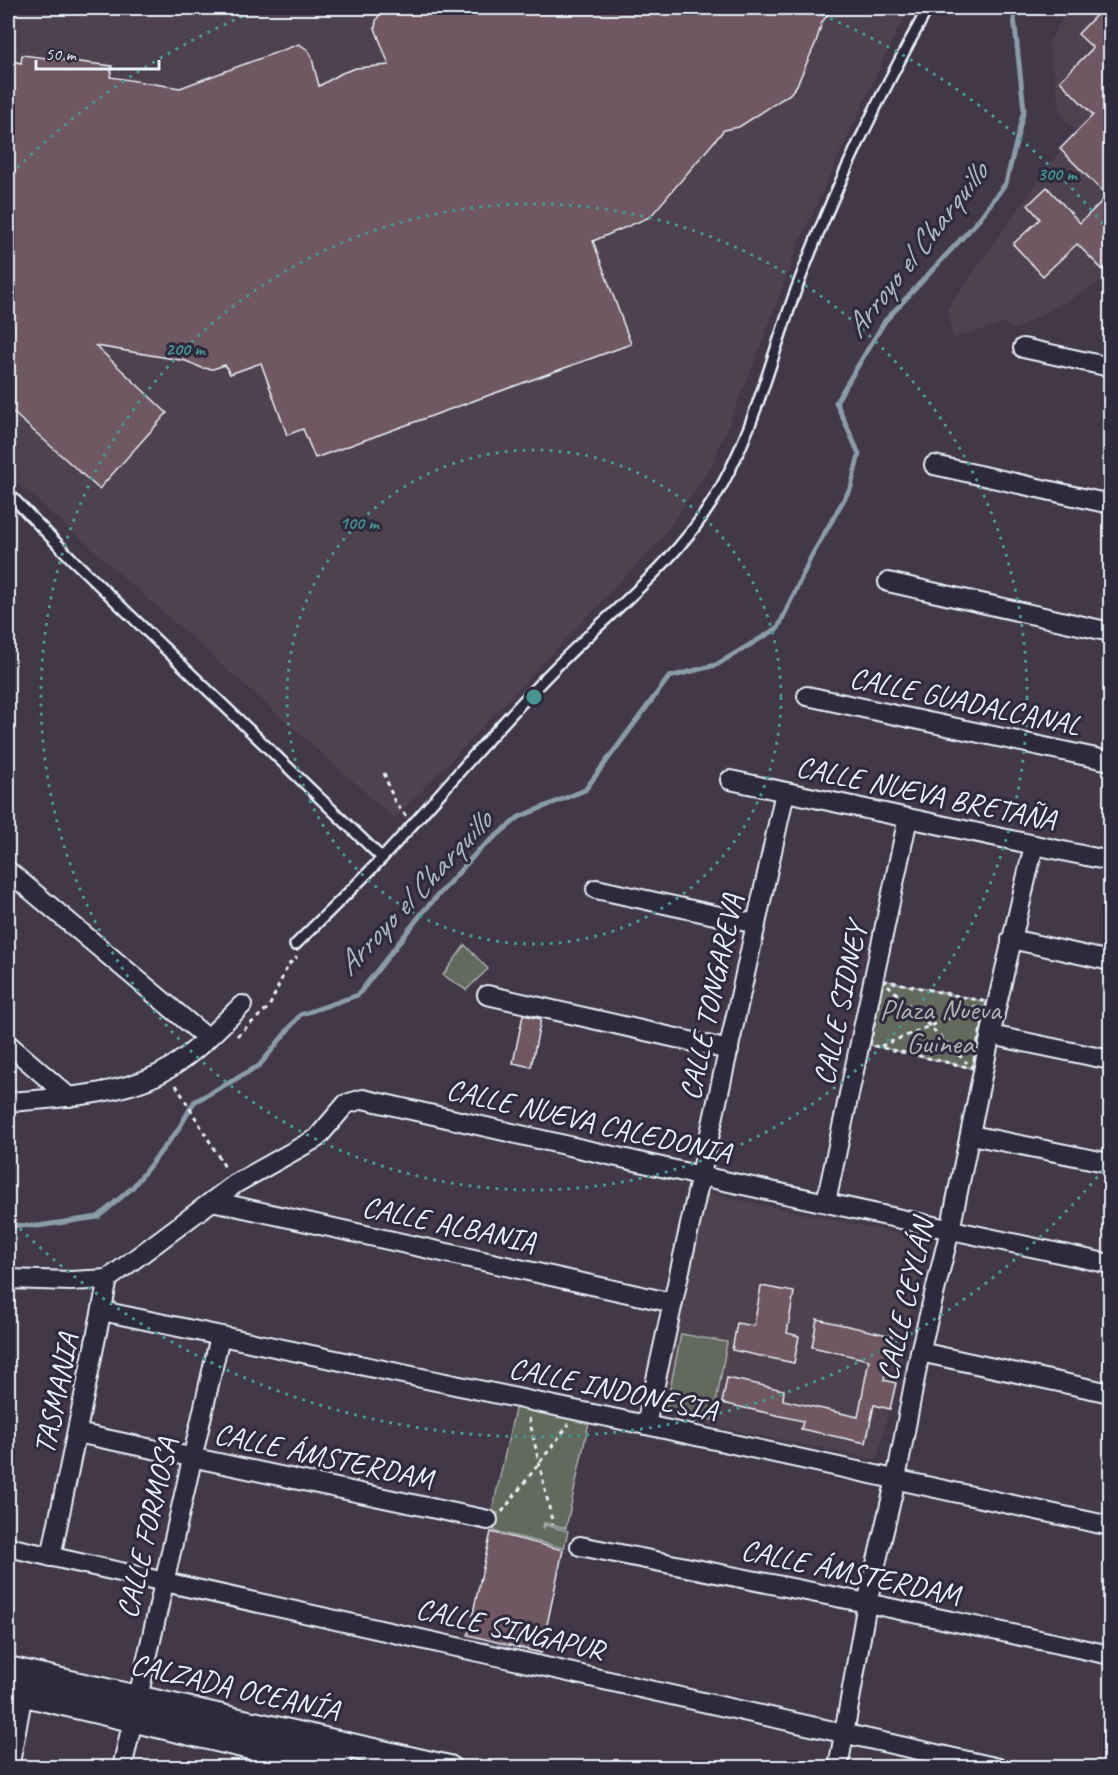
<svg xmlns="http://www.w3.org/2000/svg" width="1118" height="1775" font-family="Caveat,sans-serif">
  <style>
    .built { fill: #504250 }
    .green { fill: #64695b; stroke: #a6adaa; stroke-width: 1.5 }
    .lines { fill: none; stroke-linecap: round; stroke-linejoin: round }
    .stream { stroke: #899ca8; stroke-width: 5 }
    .building { fill: #6f5862; stroke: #e8f1f8; stroke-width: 1.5 }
    .lane-casing { stroke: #e8f1f8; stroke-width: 14 }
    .street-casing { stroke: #e8f1f8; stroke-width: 22 }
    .secondary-casing { stroke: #e8f1f8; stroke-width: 28 }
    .path { stroke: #e8f1f8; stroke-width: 3; stroke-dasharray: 4.5 4.5; stroke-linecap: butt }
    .lane { stroke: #2f2a3d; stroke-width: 9 }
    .street { stroke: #2f2a3d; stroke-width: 18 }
    .secondary { stroke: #2f2a3d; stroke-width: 24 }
    .ring { fill: none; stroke: #459590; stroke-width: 3; stroke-dasharray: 3 6 }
    .labels { text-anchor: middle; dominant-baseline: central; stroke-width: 6; stroke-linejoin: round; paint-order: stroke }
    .street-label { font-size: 30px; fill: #e8f1f8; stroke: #2f2a3d }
    .park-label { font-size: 30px; fill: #adb4b1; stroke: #2f2a3d }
    .water-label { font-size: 32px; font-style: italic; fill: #a9b8c3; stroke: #2f2a3d }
    .centre { fill: #459590; stroke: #2f2a3d; stroke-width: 3 }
    .ring-label { font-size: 18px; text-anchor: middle; font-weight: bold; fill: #459590; stroke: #2f2a3d; stroke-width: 6; stroke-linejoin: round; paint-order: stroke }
  </style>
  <rect width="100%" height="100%" fill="#423848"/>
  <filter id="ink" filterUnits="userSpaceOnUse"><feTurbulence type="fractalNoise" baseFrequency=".0167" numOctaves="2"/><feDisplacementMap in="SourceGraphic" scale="12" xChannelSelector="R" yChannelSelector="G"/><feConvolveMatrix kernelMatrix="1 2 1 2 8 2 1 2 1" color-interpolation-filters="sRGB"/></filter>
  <g filter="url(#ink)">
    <g class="built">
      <path d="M8,8H910L894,37L800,240L761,346L712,465L661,539L395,819L8,474Z"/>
      <path d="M1070,8H1110V277L1014,330L1005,323L953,338L947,309L1075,130L1062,116L1048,45L1066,12Z"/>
      <path d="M706,1193L929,1240L877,1460L659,1414Z"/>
    </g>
    <g class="green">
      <path d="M465,945L488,969L466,990L443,975Z"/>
      <path d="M878,979L987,1002L972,1068L866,1044Z"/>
      <path d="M681,1334L727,1342L713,1420L666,1409Z"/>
      <path d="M516,1405L589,1422L566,1528L544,1523L543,1529L545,1525L568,1531L564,1548L494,1531L498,1513L492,1512Z"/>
    </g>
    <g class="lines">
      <path class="stream" d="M8,1225L38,1226L98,1217L132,1188L178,1130L194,1102L259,1066L300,1015L358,995L422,913L478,851L519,817L585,790L669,677L716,665L778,628L811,557L851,487L859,454L836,402L885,321L976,223L1006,183L1024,110L1013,8"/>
    </g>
    <g class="building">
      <path d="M395,8H833L822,22L816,42L797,85L790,94L739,127L724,130L650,217L593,241L631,344L315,458L303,429L287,435L261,363L230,374L225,365L213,369L202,368L186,361L96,346L167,413L99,489L8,408V60L21,63L22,55L112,66L110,77L180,88L299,44L308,50L311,55L319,86L342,73L356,68L389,65L375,28L376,21L379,15Z"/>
      <path d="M1101,10L1110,18V261L1103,270L1077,244L1043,276L1013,244L1040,219L1028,205L1047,187L1080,223L1107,196L1060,149L1093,115L1060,81L1093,48L1078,34Z"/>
      <path d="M523,1015L541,1019L531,1067L513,1063Z"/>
      <path d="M761,1286L794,1292L787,1333L799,1336L794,1363L732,1350L737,1323L754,1326Z"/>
      <path d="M817,1319L892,1336L884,1380L896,1383L890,1409L874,1405L866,1443L801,1429L803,1421L722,1403L727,1378L784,1390L783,1400L858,1417L869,1360L812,1347Z"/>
      <path d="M491,1532L563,1550L541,1653L468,1635Z"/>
    </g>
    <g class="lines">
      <defs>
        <g id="lane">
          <path d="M8,493L74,561L382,858"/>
          <path d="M295,945C325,915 356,886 385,855C441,794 494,730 552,671C607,614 672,568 714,499C755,431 769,363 796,290C832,193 878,98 928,8"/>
        </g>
        <g id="street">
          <path d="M1023,348L1110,367"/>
          <path d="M934,465L1110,504"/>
          <path d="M888,582L1110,632"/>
          <path d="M807,696L1110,761"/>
          <path d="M730,780L1110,861"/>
          <path d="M8,871L207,1038"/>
          <path d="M596,889L756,924"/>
          <path d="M1011,939L1110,961"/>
          <path d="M487,995L729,1050"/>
          <path d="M991,1035L1110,1060"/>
          <path d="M8,1044L69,1097"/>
          <path d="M8,1102C54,1099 119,1095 161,1073C192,1057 217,1029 242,1005"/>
          <path d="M971,1135L1110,1163"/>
          <path d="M212,1201L673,1303"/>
          <path d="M826,1202L908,818"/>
          <path d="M8,1279L71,1281L108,1279"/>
          <path d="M108,1279L235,1184L317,1138L346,1104L363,1099L701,1176L1110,1264"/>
          <path d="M102,1311L646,1425L1110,1526"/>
          <path d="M920,1352L1110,1393"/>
          <path d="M646,1425L785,792"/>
          <path d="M77,1433L488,1520"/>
          <path d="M580,1546L867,1603L1110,1655"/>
          <path d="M8,1547L999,1768"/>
          <path d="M51,1557L108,1279"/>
          <path d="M9,1768L23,1693"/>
          <path d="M122,1768L220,1336"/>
          <path d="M838,1768L867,1603L896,1479L920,1352L950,1230L997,1004L1034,845"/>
        </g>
        <g id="secondary">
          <path d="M8,1669L449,1768"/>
          <path d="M8,1690L340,1768"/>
        </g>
      </defs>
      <use href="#lane" class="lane-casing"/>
      <use href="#street" class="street-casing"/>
      <use href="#secondary" class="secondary-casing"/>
      <g class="path">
        <path d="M384,773L395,803L406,816"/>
        <path d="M883,980L987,1002L972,1068L870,1045Z"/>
        <path d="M888,985L967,1063"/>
        <path d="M237,1036L269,1007L288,965L297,957"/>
        <path d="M881,1046L981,1005"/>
        <path d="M176,1085L226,1169"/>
        <path d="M529,1418L553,1525"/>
        <path d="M502,1512L569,1424"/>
      </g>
      <use href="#lane" class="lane"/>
      <use href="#street" class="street"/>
      <use href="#secondary" class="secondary"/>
    </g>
  </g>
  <g class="ring">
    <circle cx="534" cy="697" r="247"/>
    <circle cx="534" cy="697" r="493"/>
    <path d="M1109 1163A740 740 0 0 1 11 1220M11 174A740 740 0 0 1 263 8M805 8A740 740 0 0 1 1109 231"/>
  </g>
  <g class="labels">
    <g class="street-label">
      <text transform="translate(965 701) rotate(12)">CALLE GUADALCANAL</text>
      <text transform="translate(926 793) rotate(12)">CALLE NUEVA BRETAÑA</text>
      <text transform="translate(711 997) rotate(-78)">CALLE TONGAREVA</text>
      <text transform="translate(840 1004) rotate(-78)">CALLE SIDNEY</text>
      <text transform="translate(589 1121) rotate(13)">CALLE NUEVA CALEDONIA</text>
      <text transform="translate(449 1224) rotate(12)">CALLE ALBANIA</text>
      <text transform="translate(905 1300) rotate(-77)">CALLE CEYLÁN</text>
      <text transform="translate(613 1389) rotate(12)">CALLE INDONESIA</text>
      <text transform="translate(56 1394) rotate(-78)">TASMANIA</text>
      <text transform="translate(324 1456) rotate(12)">CALLE ÁMSTERDAM</text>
      <text transform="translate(147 1528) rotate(-77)">CALLE FORMOSA</text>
      <text transform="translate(851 1572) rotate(12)">CALLE ÁMSTERDAM</text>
      <text transform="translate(510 1629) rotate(13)">CALLE SINGAPUR</text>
      <text transform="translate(235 1687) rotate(13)">CALZADA OCEANÍA</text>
    </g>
    <g class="park-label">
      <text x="940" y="1009">Plaza Nueva<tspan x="940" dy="34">Guinea</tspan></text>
    </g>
    <g class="water-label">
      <text transform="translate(916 250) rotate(-52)">Arroyo el Charquillo</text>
      <text transform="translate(414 893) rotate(-47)">Arroyo el Charquillo</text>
    </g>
  </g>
  <circle cx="534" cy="697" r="9" class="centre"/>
  <g class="ring-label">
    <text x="1057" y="180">300 m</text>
    <text x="185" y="355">200 m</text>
    <text x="359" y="529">100 m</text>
  </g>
  <rect width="1118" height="1775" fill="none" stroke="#2f2a3d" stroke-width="30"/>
  <rect x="15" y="15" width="1088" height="1745" fill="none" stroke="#e8f1f8" stroke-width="2" filter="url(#ink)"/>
  <path d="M36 60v9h123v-9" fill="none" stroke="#e8f1f8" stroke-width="3"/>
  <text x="45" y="60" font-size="18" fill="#e8f1f8" stroke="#2f2a3d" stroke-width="4.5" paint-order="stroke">50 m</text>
</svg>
